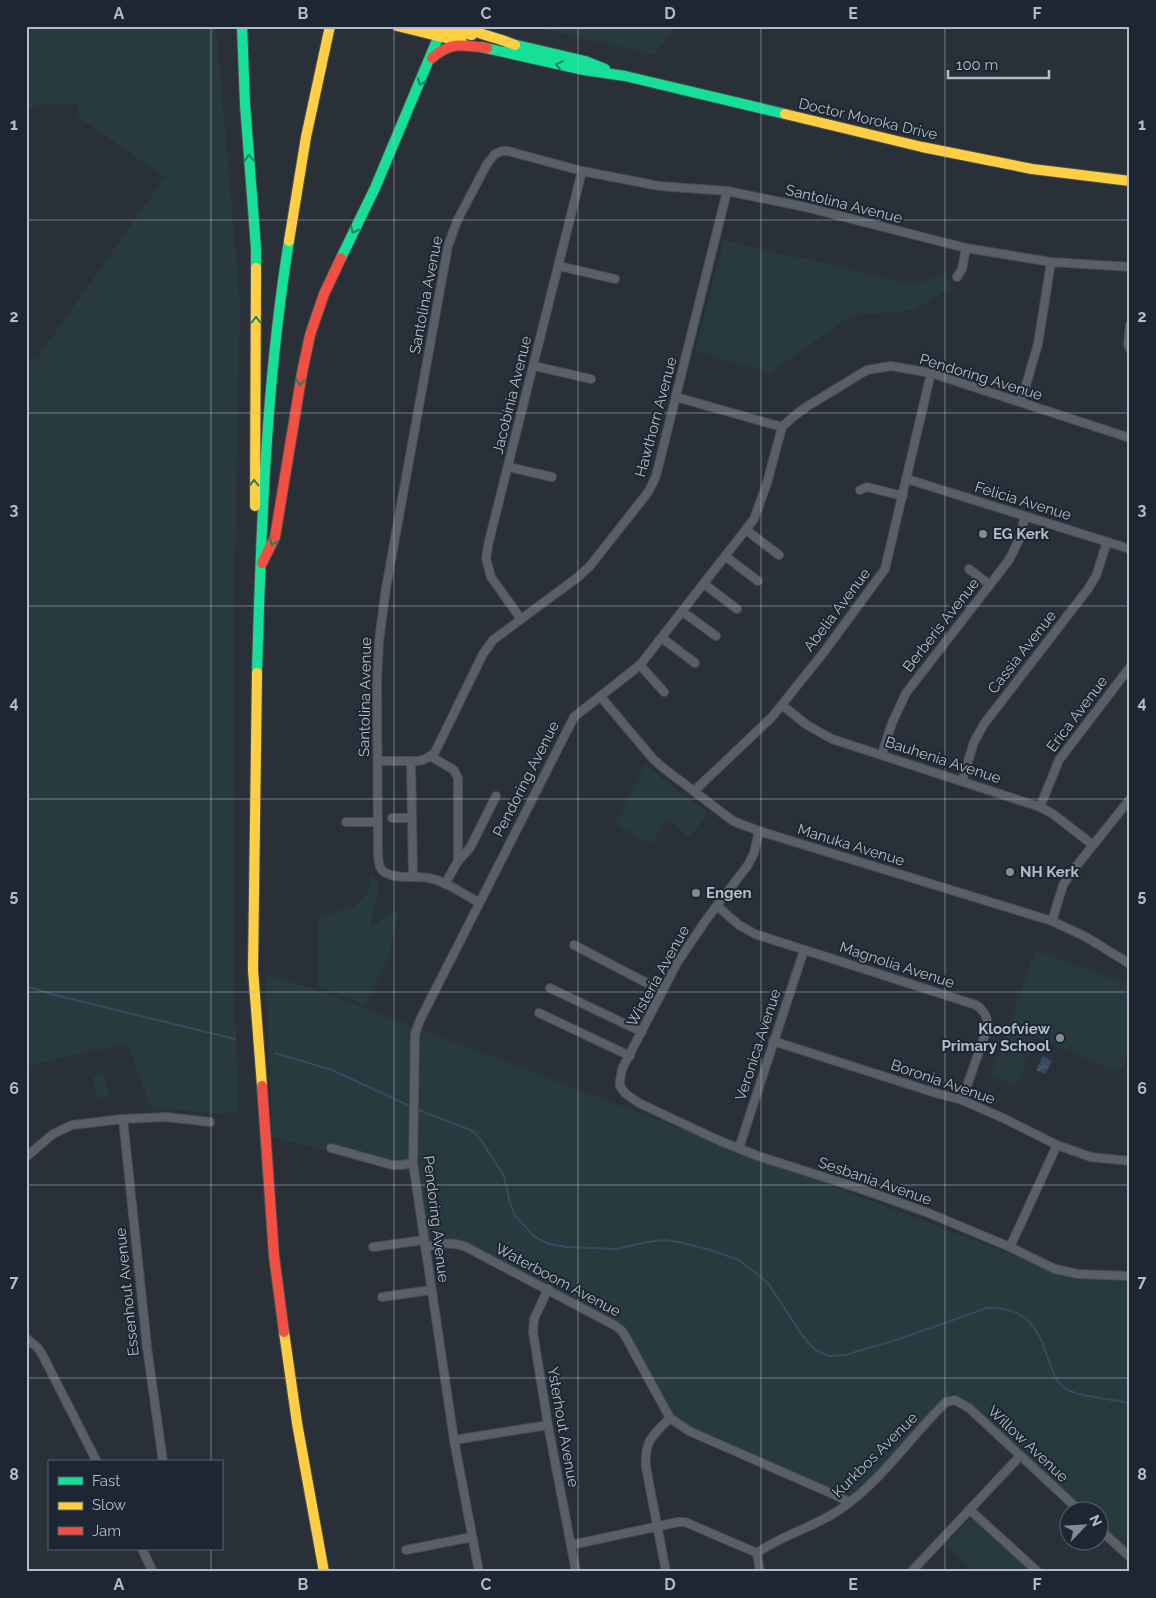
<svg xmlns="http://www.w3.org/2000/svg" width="1156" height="1598" font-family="Raleway,sans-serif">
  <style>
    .green { fill: #273a3e }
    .water { fill: url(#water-waves) }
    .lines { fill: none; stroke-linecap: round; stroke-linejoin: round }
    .stream { stroke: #384963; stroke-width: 2 }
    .street-casing { stroke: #484c53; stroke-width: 10 }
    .fast-casing { stroke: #484c53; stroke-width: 12 }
    .slow-casing { stroke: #484c53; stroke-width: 12 }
    .jam-casing { stroke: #484c53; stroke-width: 12 }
    .street { stroke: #5a5e66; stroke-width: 8 }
    .fast { stroke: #16e098; stroke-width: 10 }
    .slow { stroke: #ffcf43; stroke-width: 10 }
    .jam { stroke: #f24e42; stroke-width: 10 }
    .oneway { stroke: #1a8366 }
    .grid { fill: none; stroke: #b4bcc9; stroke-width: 1; stroke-opacity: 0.55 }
    .poi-dot { fill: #848b96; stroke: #1d2633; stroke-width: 2 }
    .labels { text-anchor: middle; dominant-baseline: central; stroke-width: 4; stroke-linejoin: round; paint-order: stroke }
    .street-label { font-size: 15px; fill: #b4bcc9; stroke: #1d2633 }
    .poi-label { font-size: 15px; font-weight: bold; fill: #b4bcc9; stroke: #1d2633; text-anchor: start }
    .neatline { fill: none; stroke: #b4bcc9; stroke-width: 2 }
    .grid-label { font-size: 16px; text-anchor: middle; font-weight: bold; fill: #b4bcc9 }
  </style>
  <defs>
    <pattern id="water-waves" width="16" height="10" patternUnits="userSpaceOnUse" patternTransform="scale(1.25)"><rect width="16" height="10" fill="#384963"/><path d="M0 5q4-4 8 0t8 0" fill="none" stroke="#526178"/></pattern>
  </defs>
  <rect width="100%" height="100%" fill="#2a3038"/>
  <g class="green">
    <path d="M26,26H216L240,301L234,615V994L239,1111L222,1114L151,1107L127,1043L26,1066V361L38,357L165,177L77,116L78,104H43L26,110Z"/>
    <path d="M531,26H677L654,55Z"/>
    <path d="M724,240L779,254L808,259L901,283H917L945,274L952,287L914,310L850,316L770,373L695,351Z"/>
    <path d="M645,764L676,790L709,813L689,837L666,818L652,844L615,824Z"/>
    <path d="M370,875L379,885L370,927L400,909L390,950L392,951L365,1005L318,986V917L354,907L369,891Z"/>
    <path d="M1036,950L1130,985V1044L1125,1064L1116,1071L1008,1025Z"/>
    <path d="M266,974L315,989L1068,1276L1130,1279V1555L1099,1526L1098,1510H1081L953,1392L854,1500L670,1421L619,1329L458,1245L421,1250L410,1173L272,1137Z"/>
    <path d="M1008,1030L1035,1041L1016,1086L990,1075Z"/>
    <path d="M104,1072L109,1097L97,1100L92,1075Z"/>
    <path d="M971,1517L1030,1572H974L945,1545Z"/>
  </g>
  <path class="water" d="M1043,1056L1052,1061L1045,1074L1036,1070Z"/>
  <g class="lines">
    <g class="stream">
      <path d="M26,986L51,994L235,1039"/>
      <path d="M275,1053L332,1070L412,1107"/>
      <path d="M416,1109L473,1131L481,1140L504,1176L510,1203L515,1216L535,1237L549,1244L566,1247L616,1249L648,1242L664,1240L679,1242L707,1249L739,1260L768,1283L802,1335L814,1349L828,1356L845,1355L899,1339L987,1308C1010,1307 1030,1315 1040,1338C1045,1347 1047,1357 1051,1367C1054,1375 1059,1384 1066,1389C1079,1397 1113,1399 1130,1403"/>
    </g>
    <defs>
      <g id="street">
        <path d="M559,266L615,279"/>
        <path d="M957,277L962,269L966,248"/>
        <path d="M1130,325L1128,345L1130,349"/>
        <path d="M534,366L591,379"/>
        <path d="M676,397L782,427"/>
        <path d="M1021,402L1038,344L1051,262"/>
        <path d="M508,467L552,477"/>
        <path d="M907,479L1130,549"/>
        <path d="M860,490L867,487L903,496"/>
        <path d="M746,530L779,555"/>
        <path d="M725,556L758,581"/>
        <path d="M969,569L990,585"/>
        <path d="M704,584L737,609"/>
        <path d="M683,612L716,636"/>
        <path d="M521,619L491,577L486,558L489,541L582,171"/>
        <path d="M662,638L695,663"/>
        <path d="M640,665L664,692"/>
        <path d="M600,696L654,760L666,770L733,821L759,831L1052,921L1086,937L1130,964"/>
        <path d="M782,705L807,725L832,739L1040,807L1053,814L1093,845"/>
        <path d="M882,754L892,723L906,693L1009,560L1019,540L1025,516"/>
        <path d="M430,756L454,770L458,778V861"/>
        <path d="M378,761H418C426,760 430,757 435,752L483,654L493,640L578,577L590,566L649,491L656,476L727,191"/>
        <path d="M411,761L413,876"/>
        <path d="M962,781L974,742L984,724L1088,589L1096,576L1107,542"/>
        <path d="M694,791L772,717L824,652L885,569L931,373"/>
        <path d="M1040,807L1059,760L1130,667"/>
        <path d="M392,818H412"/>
        <path d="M346,822H378"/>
        <path d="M759,831L754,853L748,865L706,920L677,963L622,1069L620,1081V1086L626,1094L639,1103L720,1141L758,1156L861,1189L926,1212L1010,1247L1055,1269L1078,1274L1130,1276"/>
        <path d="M445,884L458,861L470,848L496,796"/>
        <path d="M478,902C463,894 446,881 429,878C415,875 398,880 386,873C379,870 379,863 378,856L377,683L379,641L386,588L448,246L457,221L487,164L495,154L502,151H508L582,171L659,186L727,191L805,207L966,248L1051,262L1130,267"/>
        <path d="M717,906L739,925L755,934L976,1005C984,1010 987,1016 988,1026L962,1100"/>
        <path d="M1052,921L1063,885L1074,869L1130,799"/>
        <path d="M574,945L662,991"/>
        <path d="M550,988L642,1032"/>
        <path d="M539,1013L630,1056"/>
        <path d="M773,1041L939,1094L962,1100L1003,1118L1057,1145L1091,1157L1130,1161"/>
        <path d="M123,1119L147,1347L163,1462"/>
        <path d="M331,1148L392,1165H401L413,1163"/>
        <path d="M739,1148L804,950"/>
        <path d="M26,1157L53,1134L72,1125L123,1119L166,1117L210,1122"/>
        <path d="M373,1247L424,1240"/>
        <path d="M425,1247C440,1244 452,1241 466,1247L616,1326L622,1331L628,1341L670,1418L689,1431L835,1495L849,1502"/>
        <path d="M1010,1247L1057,1145"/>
        <path d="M548,1289L534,1319L533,1332L548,1425L576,1572"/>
        <path d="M382,1297L431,1290"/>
        <path d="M26,1338L37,1347L42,1354L97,1462"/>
        <path d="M454,1440L548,1425"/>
        <path d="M970,1510L1038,1572"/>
        <path d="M1098,1528L1130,1557"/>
        <path d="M571,1545L678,1522H685L757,1553L760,1572"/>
        <path d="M142,1549L153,1572"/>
        <path d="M406,1550L472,1537"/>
        <path d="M757,1553C783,1534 816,1527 842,1508C882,1480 911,1436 946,1402L955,1400L969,1408L1079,1510"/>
        <path d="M479,1572L454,1440L413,1163L415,1034L420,1020L574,717L640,665L754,519L767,483L782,427L793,417L806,407L867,370L891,366L931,373L1130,438"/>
        <path d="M666,1572L646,1467C644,1442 652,1435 670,1418"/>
        <path d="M911,1572L1020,1456"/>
      </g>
      <g id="fast">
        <path d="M242,26L245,104L256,248V268"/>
        <path d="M508,43L585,61L605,69"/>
        <path d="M481,47L584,70L625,76L785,114"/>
        <path d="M341,258L375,188L443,26"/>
        <path d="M257,673C261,529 266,383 289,241"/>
      </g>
      <g id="slow">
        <path d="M397,26L462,42"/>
        <path d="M432,26L472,35"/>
        <path d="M462,26C479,35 497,37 515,45"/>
        <path d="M785,114L922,147L1032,169L1130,181"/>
        <path d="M289,241L306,137L330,26"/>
        <path d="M255,506L256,268"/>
        <path d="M257,673L253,970L262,1086"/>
        <path d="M284,1332L297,1423L324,1572"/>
      </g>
      <g id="jam">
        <path d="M432,58C451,41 464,45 487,48"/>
        <path d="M262,563L275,537L302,373L310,335L324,294L341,258"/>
        <path d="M262,1086L274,1256L284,1332"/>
      </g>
    </defs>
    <use href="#street" class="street-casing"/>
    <use href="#fast" class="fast-casing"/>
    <use href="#slow" class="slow-casing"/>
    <use href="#jam" class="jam-casing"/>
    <use href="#street" class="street"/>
    <use href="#fast" class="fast"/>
    <use href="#slow" class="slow"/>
    <use href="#jam" class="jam"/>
  </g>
  <defs><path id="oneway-chevron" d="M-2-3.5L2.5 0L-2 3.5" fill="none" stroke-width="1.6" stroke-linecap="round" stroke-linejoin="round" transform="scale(1.25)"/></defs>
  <g class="oneway">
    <use href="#oneway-chevron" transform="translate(559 65) rotate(-167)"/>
    <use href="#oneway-chevron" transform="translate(421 82) rotate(113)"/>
    <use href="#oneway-chevron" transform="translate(249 158) rotate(-94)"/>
    <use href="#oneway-chevron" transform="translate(354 230) rotate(116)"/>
    <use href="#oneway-chevron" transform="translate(256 320) rotate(-90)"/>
    <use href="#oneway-chevron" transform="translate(300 382) rotate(100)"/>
    <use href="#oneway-chevron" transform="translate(254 483) rotate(-91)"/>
    <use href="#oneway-chevron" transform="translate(273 542) rotate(111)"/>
  </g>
  <path class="grid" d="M211,26V1462M394,26V1572M578,26V1572M761,26V1572M945,26V1572M26,220H1130M26,413H1130M26,606H1130M26,799H1130M26,992H1130M26,1185H1130M26,1378H1130M211,1549V1572"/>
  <g class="poi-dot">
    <circle cx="983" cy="534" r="5"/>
    <circle cx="1010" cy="872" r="5"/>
    <circle cx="696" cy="893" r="5"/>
    <circle cx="1060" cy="1038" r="5"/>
  </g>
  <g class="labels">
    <g class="street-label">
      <text transform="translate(868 119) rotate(13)">Doctor Moroka Drive</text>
      <text transform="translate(844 204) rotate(14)">Santolina Avenue</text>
      <text transform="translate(426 295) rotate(-79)">Santolina Avenue</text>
      <text transform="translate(981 377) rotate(17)">Pendoring Avenue</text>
      <text transform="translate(512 395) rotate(-76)">Jacobinia Avenue</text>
      <text transform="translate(656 417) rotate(-75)">Hawthorn Avenue</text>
      <text transform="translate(1023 501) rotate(17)">Felicia Avenue</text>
      <text transform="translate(837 610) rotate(-53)">Abelia Avenue</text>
      <text transform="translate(941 625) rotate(-52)">Berberis Avenue</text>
      <text transform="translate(1022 652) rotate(-52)">Cassia Avenue</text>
      <text transform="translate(365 697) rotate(-89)">Santolina Avenue</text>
      <text transform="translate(1077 714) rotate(-53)">Erica Avenue</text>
      <text transform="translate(943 760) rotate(18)">Bauhenia Avenue</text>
      <text transform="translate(526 779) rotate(-63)">Pendoring Avenue</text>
      <text transform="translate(851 845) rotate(17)">Manuka Avenue</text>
      <text transform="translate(897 965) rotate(18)">Magnolia Avenue</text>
      <text transform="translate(658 976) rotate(-61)">Wisteria Avenue</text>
      <text transform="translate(758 1045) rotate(-72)">Veronica Avenue</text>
      <text transform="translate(943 1082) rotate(19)">Boronia Avenue</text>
      <text transform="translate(875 1181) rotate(19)">Sesbania Avenue</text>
      <text transform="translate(436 1219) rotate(83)">Pendoring Avenue</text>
      <text transform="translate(558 1280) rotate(28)">Waterboom Avenue</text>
      <text transform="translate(127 1292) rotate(-96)">Essenhout Avenue</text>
      <text transform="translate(563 1427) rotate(80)">Ysterhout Avenue</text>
      <text transform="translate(1028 1444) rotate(43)">Willow Avenue</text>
      <text transform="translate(875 1455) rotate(-45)">Kurkbos Avenue</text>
    </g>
    <g class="poi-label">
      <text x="993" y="534">EG Kerk</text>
      <text x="1020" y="872">NH Kerk</text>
      <text x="706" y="893">Engen</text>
      <text x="1050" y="1029" text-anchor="end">Kloofview<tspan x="1050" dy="17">Primary School</tspan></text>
    </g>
  </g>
  <rect width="1156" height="1598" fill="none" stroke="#1d2633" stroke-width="55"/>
  <rect x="48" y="1460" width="175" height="90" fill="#1d2633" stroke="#59626f"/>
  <rect x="58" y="1477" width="25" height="8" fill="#16e098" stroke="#59626f"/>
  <text x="92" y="1486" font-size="15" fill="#b4bcc9">Fast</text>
  <rect x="58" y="1502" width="25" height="8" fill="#ffcf43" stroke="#59626f"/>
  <text x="92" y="1510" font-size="15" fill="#b4bcc9">Slow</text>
  <rect x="58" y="1527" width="25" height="8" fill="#f24e42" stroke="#59626f"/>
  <text x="92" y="1536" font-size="15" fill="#b4bcc9">Jam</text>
  <g transform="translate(1084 1526) rotate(65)"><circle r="24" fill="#1d2633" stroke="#59626f"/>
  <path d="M0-4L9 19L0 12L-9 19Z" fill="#848b96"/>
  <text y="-8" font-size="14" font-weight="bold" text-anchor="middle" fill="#b4bcc9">N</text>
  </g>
  <path d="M948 70v8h101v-8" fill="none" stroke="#b4bcc9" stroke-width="2.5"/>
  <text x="956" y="70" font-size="15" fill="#b4bcc9" stroke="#1d2633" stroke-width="4" paint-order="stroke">100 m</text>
  <rect x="28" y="28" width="1100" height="1542" class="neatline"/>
  <g class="grid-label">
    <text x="119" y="19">A</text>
    <text x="303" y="19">B</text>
    <text x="486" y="19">C</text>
    <text x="670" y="19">D</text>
    <text x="853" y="19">E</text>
    <text x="1037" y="19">F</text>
    <text x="14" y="130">1</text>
    <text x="1142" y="130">1</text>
    <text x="14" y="322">2</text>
    <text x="1142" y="322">2</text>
    <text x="14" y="515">3</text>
    <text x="1142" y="515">3</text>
    <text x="14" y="708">4</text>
    <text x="1142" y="708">4</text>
    <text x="14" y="901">5</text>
    <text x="1142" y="901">5</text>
    <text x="14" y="1094">6</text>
    <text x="1142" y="1094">6</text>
    <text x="14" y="1287">7</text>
    <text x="1142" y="1287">7</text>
    <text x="14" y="1480">8</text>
    <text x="1142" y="1480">8</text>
    <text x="119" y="1590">A</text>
    <text x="303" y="1590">B</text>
    <text x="486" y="1590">C</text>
    <text x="670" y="1590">D</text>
    <text x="853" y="1590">E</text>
    <text x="1037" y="1590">F</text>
  </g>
</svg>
